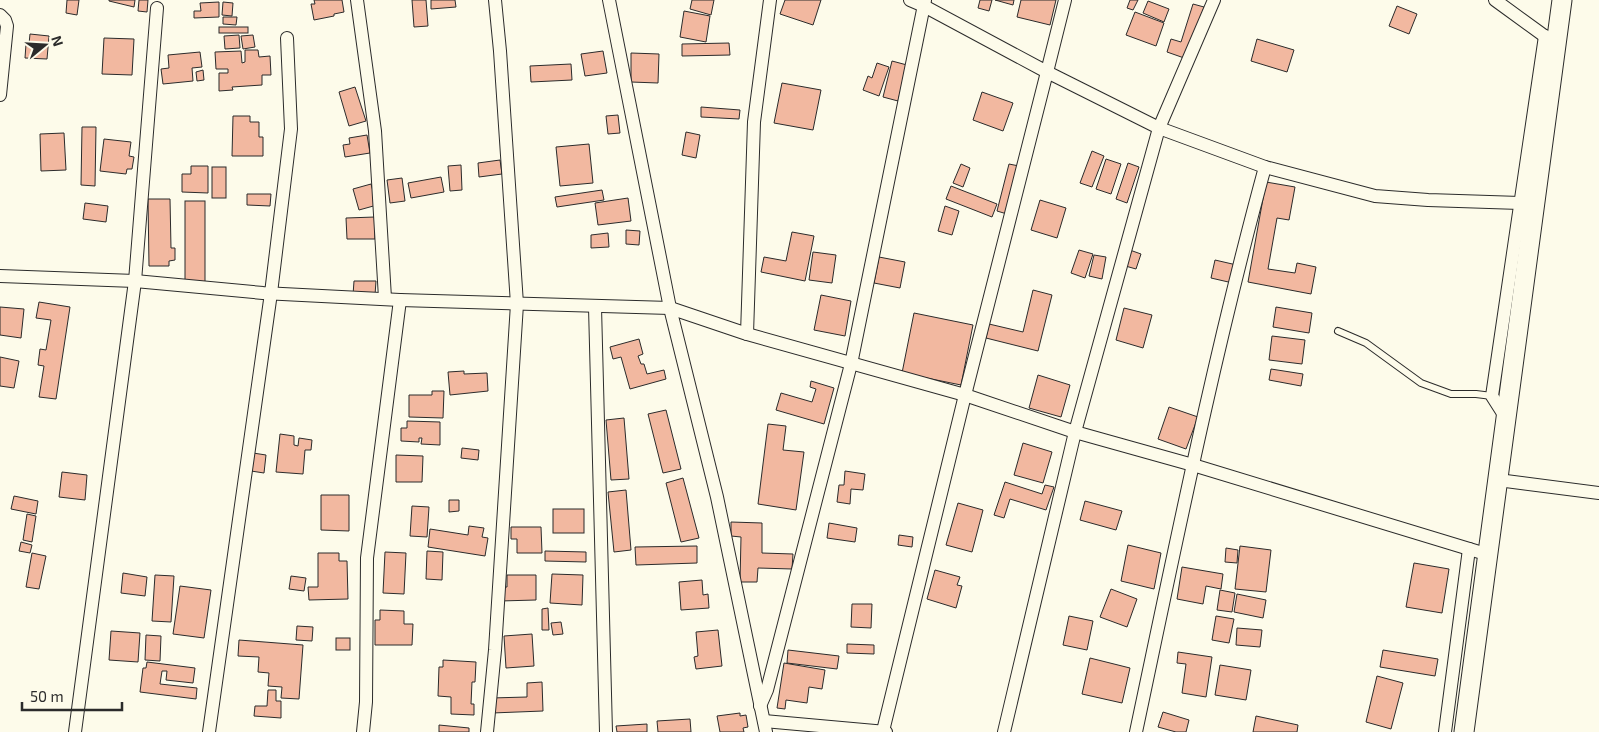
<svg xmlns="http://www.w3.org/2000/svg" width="1599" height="732" font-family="'Exo 2',sans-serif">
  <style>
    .building { fill: #f2b8a0; stroke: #2b2b2b }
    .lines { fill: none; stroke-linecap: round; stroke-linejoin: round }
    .lane-casing { stroke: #2b2b2b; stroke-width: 8 }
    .street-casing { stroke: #2b2b2b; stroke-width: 14 }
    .primary-casing { stroke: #2b2b2b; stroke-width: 21 }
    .lane { stroke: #fdfbea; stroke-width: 6 }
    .street { stroke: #fdfbea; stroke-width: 12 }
    .primary { stroke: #fdfbea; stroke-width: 19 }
  </style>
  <rect width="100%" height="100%" fill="#fdfbea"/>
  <g class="building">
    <path d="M67,0H79L77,15L66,13Z"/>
    <path d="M109,0H135L134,7L109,1Z"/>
    <path d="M139,0H148L147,12L138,11Z"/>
    <path d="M314,0H342L344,12L334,14V16L314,20L311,4H315Z"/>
    <path d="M412,0H426L428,26L414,27Z"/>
    <path d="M431,0H455L456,7L431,9Z"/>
    <path d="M692,0H714L711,15L690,9Z"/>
    <path d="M785,0H821L813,25L780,14Z"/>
    <path d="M980,0H992L989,11L978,8Z"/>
    <path d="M995,0H1014L1013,5Z"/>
    <path d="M1021,0H1056L1050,25L1017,17Z"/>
    <path d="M1130,0H1138L1133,10L1127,8Z"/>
    <path d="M1148,1L1169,9L1164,22L1143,13Z"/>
    <path d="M219,2V17L194,18V11H201L200,3Z"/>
    <path d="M223,2L233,3L232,16L222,15Z"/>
    <path d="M1193,4L1204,7L1187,59L1167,52L1171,39L1181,42Z"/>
    <path d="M1397,6L1417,14L1409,34L1389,26Z"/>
    <path d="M684,11L710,16L706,42L680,37Z"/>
    <path d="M1135,12L1164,23L1156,46L1126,35Z"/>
    <path d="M223,17H237L236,25L223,24Z"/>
    <rect x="219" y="27" width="29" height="6"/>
    <path d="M30,34L49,36L47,59L25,58L26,44H29Z"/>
    <path d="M239,35L240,48L225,49L224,36Z"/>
    <path d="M253,35L255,47L243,49L241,36Z"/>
    <path d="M104,38L134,39L132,75L102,74Z"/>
    <path d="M1257,39L1294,50L1287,72L1251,61Z"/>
    <path d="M729,43L730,55L682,56V44Z"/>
    <path d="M245,50H258L259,57L270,56L271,75H262V85L232,87L233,90L219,91V73H228V69H216L215,52L241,51L242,63L245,62Z"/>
    <path d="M603,51L607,73L585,76L581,54Z"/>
    <path d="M200,52L202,67L192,68L193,81L163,84L161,69L169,68L168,55Z"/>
    <path d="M631,53L659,54L658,83L631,82Z"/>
    <path d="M892,61L907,65L898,101L883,97Z"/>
    <path d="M877,63L889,67L879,96L863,90L868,76L872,78Z"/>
    <path d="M571,64L572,80L531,82L530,66Z"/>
    <path d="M203,70L204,80L197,81L196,72Z"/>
    <path d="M782,83L821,90L813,130L774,123Z"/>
    <path d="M355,87L366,121L349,126L339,92Z"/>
    <path d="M982,92L1013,103L1003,131L973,120Z"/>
    <path d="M701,107L740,110L739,119L701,117Z"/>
    <path d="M618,115L620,133L608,134L606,116Z"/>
    <path d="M233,116H250V122H259V137H263V156H232Z"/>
    <path d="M82,127H96L95,186L81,185Z"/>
    <path d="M686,132L700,135L696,158L682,155Z"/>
    <path d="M64,133L66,170L41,171L40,134Z"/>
    <path d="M367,135L370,153L345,157L343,145L350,144L349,138Z"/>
    <path d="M104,139L131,142L129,156L134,157L132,169H127L126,174L100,171Z"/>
    <path d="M589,144L593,183L560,186L556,147Z"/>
    <path d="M1092,151L1104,156L1092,187L1080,183Z"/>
    <path d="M1106,159L1121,164L1111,194L1096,189Z"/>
    <path d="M500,160L502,174L479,177L478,163Z"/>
    <path d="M1128,163L1139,167L1127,203L1116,199Z"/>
    <path d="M961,164L970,168L963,187L953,183Z"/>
    <path d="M1009,164L1019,166L1007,214L997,211Z"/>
    <path d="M461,165L462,190L450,191L448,166Z"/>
    <path d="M191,166H208V193L182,192V174H191Z"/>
    <rect x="212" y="167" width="14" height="31"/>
    <path d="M441,177L444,192L411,198L408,183Z"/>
    <path d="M402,178L405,201L390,203L387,180Z"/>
    <path d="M1266,182L1295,187L1289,220L1277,218L1268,269L1295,273L1297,263L1316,267L1311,294L1248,282Z"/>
    <path d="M371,184L377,205L359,210L353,189Z"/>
    <path d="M951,186L997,204L992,217L946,199Z"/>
    <path d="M602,190L604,200L557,207L555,197Z"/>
    <path d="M247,194H271L270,206L247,205Z"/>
    <path d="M628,198L631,221L598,225L595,203Z"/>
    <path d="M148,199H170L171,248H175V260L169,261V266H149Z"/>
    <path d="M1040,200L1066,208L1057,238L1031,230Z"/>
    <rect x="185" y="201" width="20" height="81"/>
    <path d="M85,203L108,206L106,222L83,219Z"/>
    <path d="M945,206L959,211L952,235L938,231Z"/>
    <path d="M375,217V239H347L346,218Z"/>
    <path d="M626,230L640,231L639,245L626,244Z"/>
    <path d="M792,232L814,236L805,281L761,272L764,257L786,261Z"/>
    <path d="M608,233L609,247L591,248V235Z"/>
    <path d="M1127,249L1141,254L1136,269L1122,265Z"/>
    <path d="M1079,250L1093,254L1085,278L1071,273Z"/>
    <path d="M813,252L836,255L832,283L809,280Z"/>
    <path d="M1094,255L1106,257L1102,279L1089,276Z"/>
    <path d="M879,257L905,262L900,288L874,283Z"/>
    <path d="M1215,260L1241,266L1237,284L1211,278Z"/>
    <path d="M354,281H376L375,295H353Z"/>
    <path d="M1033,290L1052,295L1038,351L986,338L989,324L1023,332Z"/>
    <path d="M821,295L851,301L845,336L814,330Z"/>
    <path d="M39,302L70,307L56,399L39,397L44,366L38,365L40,349L46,350L51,320L36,318Z"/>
    <path d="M0,307L24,309L21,338L0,335Z"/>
    <path d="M1276,307L1312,313L1309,333L1273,327Z"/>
    <path d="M1124,308L1152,315L1143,348L1116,340Z"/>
    <path d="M914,313L973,325L961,385L902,373Z"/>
    <path d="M1272,336L1305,340L1302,364L1269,360Z"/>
    <path d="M639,339L643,354L638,356L641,364H644L647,374L664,370L666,379L630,389L621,357L613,359L610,347Z"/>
    <path d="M0,357L19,361L14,388L0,386Z"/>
    <path d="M1271,369L1303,374L1301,386L1269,380Z"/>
    <path d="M464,371V374L487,373L488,391L450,395L448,372Z"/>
    <path d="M1038,375L1070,385L1061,417L1029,408Z"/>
    <path d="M811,381L834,388L824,424L776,410L781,393L812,402L816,389L810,387Z"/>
    <path d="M432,391H444L443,418L409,417V395H432Z"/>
    <path d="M1169,407L1198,417L1186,449L1158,439Z"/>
    <path d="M666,410L681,469L663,473L648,414Z"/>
    <path d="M624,418L629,479L611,480L606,420Z"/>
    <path d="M407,421L440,422V445L421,444L422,438H419V442L401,441V428H407Z"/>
    <path d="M768,424L786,426L783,450L804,452L796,510L758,504Z"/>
    <path d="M280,434L294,436V445L298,446L299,438L312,440L311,450H305L303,474L276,472Z"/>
    <path d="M1023,443L1052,452L1043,483L1014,475Z"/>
    <path d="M462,448L479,450L478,460L461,458Z"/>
    <path d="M253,453L266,455L264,473L251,471Z"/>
    <path d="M396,455L423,456L422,482H396Z"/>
    <path d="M845,471L865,474L863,490L851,489L850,504L837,502L839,485H844Z"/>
    <path d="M62,472L87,475L85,500L59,497Z"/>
    <path d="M683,478L699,538L681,542L666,483Z"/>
    <path d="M1005,482L1042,494L1045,485L1054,487L1046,510L1010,499L1004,518L994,515Z"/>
    <path d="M626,490L631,550L614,552L608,492Z"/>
    <path d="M321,495H349V531L321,530Z"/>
    <path d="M14,496L38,501L36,514L11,509Z"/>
    <path d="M449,500H459V511L449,512Z"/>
    <path d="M1085,501L1122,511L1116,530L1080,520Z"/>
    <path d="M958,503L983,510L972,552L946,545Z"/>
    <path d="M412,506L429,507L427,537L410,536Z"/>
    <rect x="553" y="509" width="31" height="24"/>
    <path d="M27,514L36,516L32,542L23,540Z"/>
    <path d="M731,522L762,523V553L793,554L792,569L758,568L757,582H740L741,537L731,536Z"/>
    <path d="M829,523L857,528L855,542L827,538Z"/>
    <path d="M469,526L484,528L482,537L488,538L485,556L428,547L430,529L468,535Z"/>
    <path d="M511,527H541L542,553H517V539H511Z"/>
    <path d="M899,535L913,537L912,547L898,545Z"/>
    <path d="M21,542L32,545L30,553L19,551Z"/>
    <path d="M1128,545L1161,553L1154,589L1121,581Z"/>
    <path d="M697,546V563L636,565L635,547Z"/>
    <path d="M1240,546L1271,550L1266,592L1235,589Z"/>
    <path d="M1226,548L1238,550L1237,563L1225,562Z"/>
    <path d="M427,551L443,552L442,580L426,579Z"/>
    <path d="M545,551L586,552V562L545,561Z"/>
    <path d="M385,552L406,553L404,594L383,593Z"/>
    <path d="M32,553L46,556L39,589L26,587Z"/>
    <path d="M318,553H339V561H347L348,599L309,600L308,587H318Z"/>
    <path d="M1414,563L1449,569L1442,613L1406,607Z"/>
    <path d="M1182,567L1223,574L1221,589L1206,586L1203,604L1177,599Z"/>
    <path d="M935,570L960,577L957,585L962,586L956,608L927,599Z"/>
    <path d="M123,573L147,577L145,596L121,593Z"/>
    <path d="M552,574L583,575L582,605L550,603Z"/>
    <path d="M155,575L174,576L171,622L152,621Z"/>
    <path d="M507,575H536V600L500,601V587H507Z"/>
    <path d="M291,576L306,578L304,591L289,589Z"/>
    <path d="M702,580L703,595L708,594L709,608L681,610L679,582Z"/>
    <path d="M180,586L211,590L204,638L173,634Z"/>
    <path d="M1111,589L1137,599L1127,627L1100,617Z"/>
    <path d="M1220,590L1235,593L1232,612L1217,610Z"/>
    <path d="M1237,594L1266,600L1263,618L1234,612Z"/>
    <path d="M852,604H872L871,628L851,627Z"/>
    <path d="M548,608L549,630H542V609Z"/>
    <path d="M380,610L404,611V624H413L412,645H375V620H380Z"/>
    <path d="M1069,616L1093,621L1087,650L1063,645Z"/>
    <path d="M1216,616L1234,619L1229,643L1212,640Z"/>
    <path d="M561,622L563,634L553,635L551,623Z"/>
    <path d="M297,626L313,627L312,641L296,640Z"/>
    <path d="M1237,628L1262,630L1260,647L1236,645Z"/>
    <path d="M718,630L722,666L696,669L694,657L698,656L696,632Z"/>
    <path d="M111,631L140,633L138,662L109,660Z"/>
    <path d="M532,634L534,666L506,668L504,636Z"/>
    <path d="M146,635L161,636L160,661L145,660Z"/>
    <rect x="336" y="638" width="14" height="12"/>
    <path d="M239,640L303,645L299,699L281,698L282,687L268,686L269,673L258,672L259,657L238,656Z"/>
    <path d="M847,644L874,645V654L847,653Z"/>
    <path d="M788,650L839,656L837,669L787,663Z"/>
    <path d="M1383,650L1438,659L1435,676L1380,667Z"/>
    <path d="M1178,652L1212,657L1206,697L1182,693L1186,664L1177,663Z"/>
    <path d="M1090,658L1130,668L1122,703L1082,694Z"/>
    <path d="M443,660L476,662L475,682H472L471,704H474V715L451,714V697L438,696L439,667H443Z"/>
    <path d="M147,662L195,668L193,683L166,680L167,671H162L160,684L197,688L196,699L140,692L143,668H146Z"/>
    <path d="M784,663L825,670L822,689L809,687L807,703L786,700L785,709L777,708Z"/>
    <path d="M1220,665L1251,670L1246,700L1215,695Z"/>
    <path d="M1377,676L1403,683L1391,729L1366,722Z"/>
    <path d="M542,682L543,711L492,713L491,698L527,697V683Z"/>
    <path d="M268,690H276V701H281V718L254,716L255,706H267Z"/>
    <path d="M1163,712L1189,720L1186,732H1176L1158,727Z"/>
    <path d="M740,713V716L746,715L748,727L743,728L744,732H720L717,716Z"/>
    <path d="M1256,716L1298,725L1297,732H1253Z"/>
    <path d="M690,719L691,732H658L657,721Z"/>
    <path d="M647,724V732H617L616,726Z"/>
    <path d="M439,725L469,728V732H439Z"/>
  </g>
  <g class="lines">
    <defs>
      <path id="lane" d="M1338,331L1366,343L1421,383L1451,394H1476L1492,396"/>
      <g id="street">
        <path d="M357,0L375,131L385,298"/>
        <path d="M609,0L670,308L717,497L766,732"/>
        <path d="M910,0L924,6L1047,72L1065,0"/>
        <path d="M1495,0L1550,40"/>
        <path d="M0,15L5,20L7,26L0,95"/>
        <path d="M0,276L135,281L263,293L400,300L670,308L747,334L965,395L1075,432L1193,465L1489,555"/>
        <path d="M595,307L606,732"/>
        <path d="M747,334L754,122L770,0"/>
        <path d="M1506,418L1492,396L1545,36"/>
        <path d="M1498,480L1599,493"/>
        <path d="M760,706L767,690L851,364L925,0"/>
        <path d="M764,721L886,732"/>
        <path d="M883,731L965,395L1047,72L1159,128L1265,167L1375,196L1428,200L1520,203"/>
        <path d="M75,732L135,281L157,8"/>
        <path d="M209,732L271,293L291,129L287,38"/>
        <path d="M363,732L366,702L367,558L400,300"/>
        <path d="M487,732L495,650L517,304L500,51L495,0"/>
        <path d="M1004,732L1075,432L1159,128L1214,0"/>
        <path d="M1136,732C1176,543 1214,354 1265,167"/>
        <path d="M1445,732L1469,549"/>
      </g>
      <path id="primary" d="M1464,732C1498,488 1530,244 1562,0"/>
    </defs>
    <use href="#lane" class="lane-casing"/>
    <use href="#street" class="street-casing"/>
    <use href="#primary" class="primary-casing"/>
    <use href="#lane" class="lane"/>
    <use href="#street" class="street"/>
    <use href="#primary" class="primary"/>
  </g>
  <g transform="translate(45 45) rotate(72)" stroke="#fdfbea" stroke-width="4" paint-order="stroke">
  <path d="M0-4L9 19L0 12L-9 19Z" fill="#2b2b2b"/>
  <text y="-8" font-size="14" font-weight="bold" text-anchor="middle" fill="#2b2b2b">N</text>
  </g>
  <path d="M22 702v8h100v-8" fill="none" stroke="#2b2b2b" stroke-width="2.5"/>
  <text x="30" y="702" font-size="15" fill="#2b2b2b" stroke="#fdfbea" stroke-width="4" paint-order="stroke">50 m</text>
</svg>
